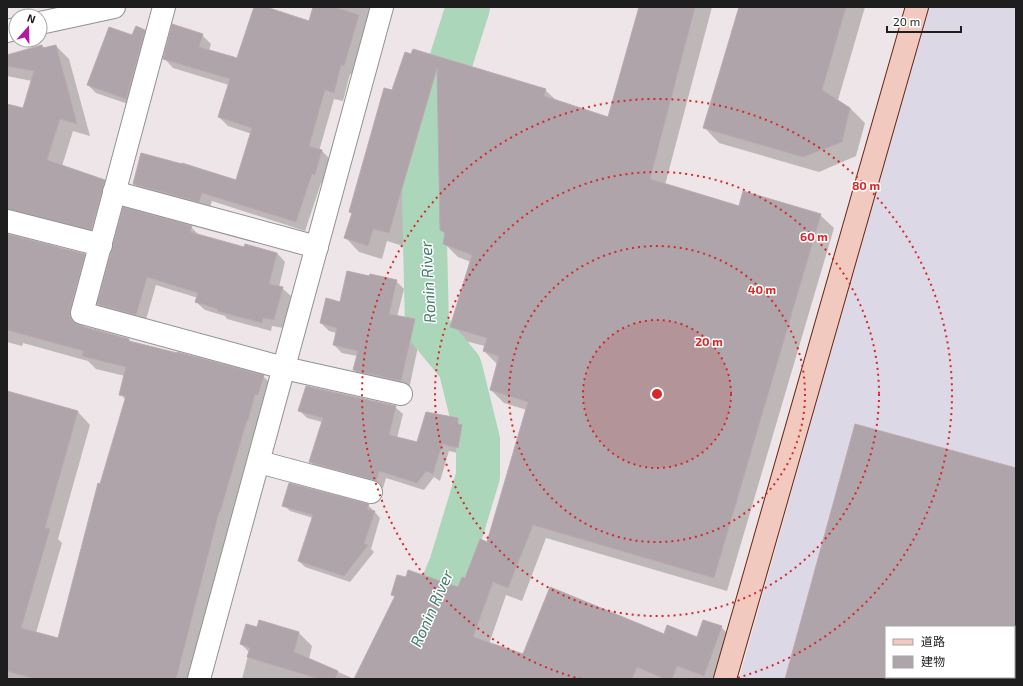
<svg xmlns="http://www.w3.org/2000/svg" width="1023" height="686" font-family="'Exo 2','Noto Sans JP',sans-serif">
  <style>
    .industrial { fill: #dcd8e6; fill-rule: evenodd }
    .shadow { fill: #0003; fill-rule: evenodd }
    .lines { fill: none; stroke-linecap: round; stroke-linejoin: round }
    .river { stroke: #abd6ba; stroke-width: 44 }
    .building { fill: #afa4a9; stroke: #bda9b2 }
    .street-casing { stroke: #929292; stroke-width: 24 }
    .secondary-casing { stroke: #672712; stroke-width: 24 }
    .street { stroke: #fff; stroke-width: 22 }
    .secondary { stroke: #f1c9bf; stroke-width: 22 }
    .ring { fill: none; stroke: #d62828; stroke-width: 2; stroke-dasharray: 2 4 }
    .labels { text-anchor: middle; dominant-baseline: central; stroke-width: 3; stroke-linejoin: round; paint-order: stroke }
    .water-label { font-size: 16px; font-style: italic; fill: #457d69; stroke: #fff }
    .centre { fill: #d62828; stroke: #fff; stroke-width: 2 }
    .ring-label { font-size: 12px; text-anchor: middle; font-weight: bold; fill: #d62828; stroke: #fff; stroke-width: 3; stroke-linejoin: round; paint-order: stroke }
  </style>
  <rect width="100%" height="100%" fill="#ede5e7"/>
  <path class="industrial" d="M928,7H1016V679H739ZM886,627H1014V677H886Z"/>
  <g class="shadow">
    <path d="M255,7H263L310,22L314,7H374L353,74H350L343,101L334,99L319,151H322L331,160L324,184L321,183L305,231L212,201L209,211L143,193L134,184L236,181L252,134L228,126L219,117L229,85L173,68L164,58L202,35L211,44L209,51L238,60Z"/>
    <path d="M640,7H712L665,185L739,207L820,215L834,228L727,591L546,538L522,601L506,595L489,644L523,655L664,635L698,639L721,627L735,641L721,679H356L395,598L392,594L458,589L465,580L488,543L527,410L504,403L491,390L498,365L484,351L485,346L465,341L452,327L471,262L458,257L444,243L446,235L441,230L438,122L403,246L387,241L382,259L359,252L346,238L352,214L350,212L393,92L406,53L545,90L557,101L608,118Z"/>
    <path d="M740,7H865L838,100L850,108L865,123L856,156L819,172L719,143L705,128Z"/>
    <path d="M144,31L152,38L134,106L96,93L88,85L133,37Z"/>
    <path d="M42,46L45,49L56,46L69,59L90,136L73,131L62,166L104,181L117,194L104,242L8,231V235L84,255L97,268L83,327L129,340L132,343L263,376L276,389L192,679H7V392L78,412L90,425L58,539L62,543L36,633L59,639L101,485L126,400L120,394L125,376L96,369L88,361L23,343L22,346L7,342V105L24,109L32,81L7,76V56Z"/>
    <path d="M191,227L200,236L245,248L277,253L285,262L279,287L282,288L291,296L283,328L272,326L271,331L227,319L225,316L205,310L196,302L198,298L156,285L145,323L107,313L98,304Z"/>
    <path d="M370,277L396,281L404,289L397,317L415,320L422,328L409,389L362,378L354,370L357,356L342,353L334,345L337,333L329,331L321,323L341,303Z"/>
    <path d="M395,407L403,414L397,438L418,443L458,419L466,427L465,429L469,433L465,455L449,451L440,481L434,477L424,490L386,478L383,488L318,470L310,462L322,422L307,418L299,410Z"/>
    <path d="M1016,469V679H786ZM886,627H1014V677H886Z"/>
    <path d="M284,505H368L374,511L380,518L371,549L374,552L350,582L305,567L299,561L313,518L290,511Z"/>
    <path d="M260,621L299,633L312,646L309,659L354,679H242L249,652L241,644L258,628Z"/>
  </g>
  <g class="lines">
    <path class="river" d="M400,679L425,627L451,565L478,476V440L460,367L427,327L424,198L425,143L468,7"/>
  </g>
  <g class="building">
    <path d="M254,7H266L309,21L313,7H334L359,15L344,66L341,65L334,93L325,90L309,146L322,150L315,175L312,174L296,222L202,193L199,202L133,184L141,153L182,164V163L236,180L252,128L218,117L230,79L163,59L172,24L203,34L199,47L237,58Z"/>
    <path d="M639,7H695L650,179L739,206L743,191L821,214L714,578L533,525L508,588L493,582L473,637L523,654L550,587L664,634L667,625L697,637L703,620L722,626L704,676L677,666L672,679H665L637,667L632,679H354L395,596L391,595L397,575L406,577L408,570L458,587L462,577L465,578L480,539L487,542L528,402L490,390L499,356L483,351L487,338L450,327L472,255L443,244L445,233L440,230L437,68L389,233L373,229L368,246L344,238L352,213L349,212L384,88L392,90L405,52L411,54L413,49L546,89L544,96L608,117Z"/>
    <path d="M739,7H846L822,90L850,108L842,142L803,157L703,128Z"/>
    <path d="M136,26L145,30L126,99L87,85L109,27L132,35Z"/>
    <path d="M42,45L43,48L56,45L77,124L60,119L47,160L105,180L91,230L7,209V104L23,108L34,71L7,66V55Z"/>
    <path d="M123,207L192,226L190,232L244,247L245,244L277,253L269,284L283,287L274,320L263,318L262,323L217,311L218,309L195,302L198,293L147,277L136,315L97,304Z"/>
    <path d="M7,234L85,254L70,310V317L73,322L78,325L129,339V341L177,353V352L264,375L258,395L255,394L248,421L247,420L220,512H219L176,679H35L7,671V391L78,411L45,528L50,529L21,628L58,638L98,483L100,484L126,396L119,395L126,367L82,356L84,351L7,330Z"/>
    <path d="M347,271L369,276L370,274L397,280L389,314L415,319L401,381L353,370L358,351L333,345L337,328L320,323L326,298L340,302Z"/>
    <path d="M306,386L396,406L389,435L417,442L426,412L458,418V424L462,425L458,448L442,444L433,474L426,471L417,483L379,471L376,481L309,462L323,418L298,411Z"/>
    <path d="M855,424L1016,468V627H886V679H785Z"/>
    <path d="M289,483L369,504L367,509L375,511L364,544L368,545L344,576L298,561L313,515L282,506Z"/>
    <path d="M259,620L299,632L294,652L338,671L335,679H319L247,657L250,648L240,644L246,624L257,627Z"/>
  </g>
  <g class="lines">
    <defs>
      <g id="street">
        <path d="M164,7L82,313L284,368L401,394"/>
        <path d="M40,23L114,7"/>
        <path d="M7,31L16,29"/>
        <path d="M114,192L317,247"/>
        <path d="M7,221L101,245"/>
        <path d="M259,462L371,492"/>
        <path d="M199,679L382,7"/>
      </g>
      <path id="secondary" d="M725,679L917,7"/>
    </defs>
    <use href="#street" class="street-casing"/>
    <use href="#secondary" class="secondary-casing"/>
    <use href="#street" class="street"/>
    <use href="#secondary" class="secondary"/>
  </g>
  <circle cx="657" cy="394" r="74" fill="#d62828" fill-opacity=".12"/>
  <g class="ring">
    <circle cx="657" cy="394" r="74"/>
    <circle cx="657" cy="394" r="148"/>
    <circle cx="657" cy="394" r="222"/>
    <path d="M581 679A295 295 0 1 1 733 679"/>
  </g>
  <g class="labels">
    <g class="water-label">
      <text transform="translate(427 282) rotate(-93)">Ronin River</text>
      <text transform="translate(431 608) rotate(-66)">Ronin River</text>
    </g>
  </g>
  <circle cx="657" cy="394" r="6" class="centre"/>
  <g class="ring-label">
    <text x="866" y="190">80 m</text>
    <text x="814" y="241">60 m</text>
    <text x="762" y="294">40 m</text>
    <text x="709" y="346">20 m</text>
  </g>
  <rect width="1023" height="686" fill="none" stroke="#1e1e1e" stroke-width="16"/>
  <rect x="885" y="626" width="130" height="52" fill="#ffffff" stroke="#a5a5a5"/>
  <rect x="893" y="639" width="20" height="6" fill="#f1c9bf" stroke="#a5a5a5"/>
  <text x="921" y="646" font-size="12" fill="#1e1e1e">道路</text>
  <rect x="893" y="656" width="20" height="12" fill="#afa4a9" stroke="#a5a5a5"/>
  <text x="921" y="666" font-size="12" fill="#1e1e1e">建物</text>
  <g transform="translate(28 28) rotate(20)"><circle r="19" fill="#ffffff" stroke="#a5a5a5"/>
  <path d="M0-3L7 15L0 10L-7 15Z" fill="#b2199d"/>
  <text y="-6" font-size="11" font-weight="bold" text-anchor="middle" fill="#1e1e1e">N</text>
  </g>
  <path d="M887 26v6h74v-6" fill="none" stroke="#1e1e1e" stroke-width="2"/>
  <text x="893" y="26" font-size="12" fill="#1e1e1e" stroke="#ffffff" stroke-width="3" paint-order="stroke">20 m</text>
</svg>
